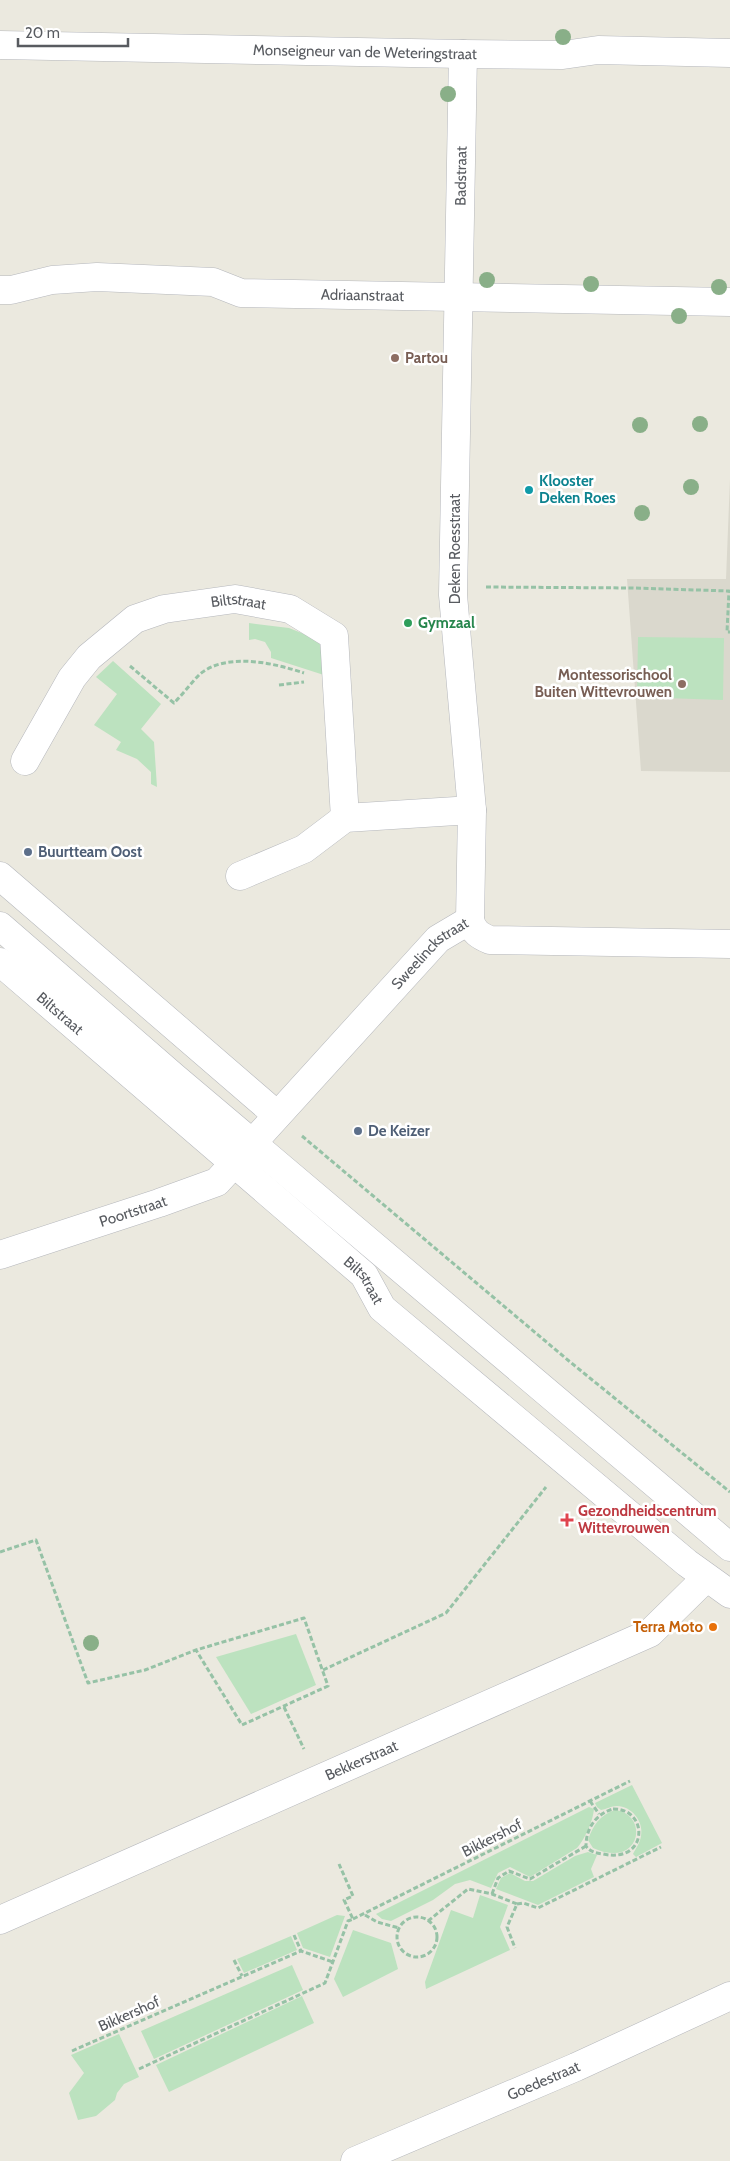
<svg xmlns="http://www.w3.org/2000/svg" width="730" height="2161" font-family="Cabin,sans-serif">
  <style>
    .education { fill: #dad8cd }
    .green { fill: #bce2bf }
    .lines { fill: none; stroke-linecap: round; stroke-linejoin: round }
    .minor-casing { stroke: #b5b7bc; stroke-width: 29 }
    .path { stroke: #96c2a6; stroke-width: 3; stroke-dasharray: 5 2.5; stroke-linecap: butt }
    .minor { stroke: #fff; stroke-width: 28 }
    .tree { fill: #89af88 }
    .education-dot { fill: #8d6e63; stroke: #fff; stroke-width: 2 }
    .culture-dot { fill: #0f9aa8; stroke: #fff; stroke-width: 2 }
    .leisure-dot { fill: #2e9e5b; stroke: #fff; stroke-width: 2 }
    .service-dot { fill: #5c6f8a; stroke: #fff; stroke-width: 2 }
    .health-dot { fill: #e0444e; stroke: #fff; stroke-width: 2 }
    .food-dot { fill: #e8710a; stroke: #fff; stroke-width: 2 }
    .labels { text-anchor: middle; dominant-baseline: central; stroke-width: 5; stroke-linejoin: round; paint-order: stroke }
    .street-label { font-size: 15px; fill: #585b60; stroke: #fff }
    .education-label { font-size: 15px; font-weight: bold; fill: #785e54; stroke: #fff; text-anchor: start }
    .culture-label { font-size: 15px; font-weight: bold; fill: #0d838f; stroke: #fff; text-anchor: start }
    .leisure-label { font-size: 15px; font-weight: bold; fill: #27864d; stroke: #fff; text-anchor: start }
    .service-label { font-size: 15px; font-weight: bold; fill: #4e5e75; stroke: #fff; text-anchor: start }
    .health-label { font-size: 15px; font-weight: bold; fill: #be3a42; stroke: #fff; text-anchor: start }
    .food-label { font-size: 15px; font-weight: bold; fill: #c56008; stroke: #fff; text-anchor: end }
  </style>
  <rect width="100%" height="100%" fill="#ebe9df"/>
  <path class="education" d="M730,479V772L641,771L627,579H726Z"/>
  <g class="green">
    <path d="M249,623L289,628L324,642L327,676L271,658V652L265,642L255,639L249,640Z"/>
    <path d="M638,637L724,638L723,700L637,697Z"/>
    <path d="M113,661L161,704L141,729L154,742L157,787L151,784V772L137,759L116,750L121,742L94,725L117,694L96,677Z"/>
    <path d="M296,1634L316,1685L251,1714L216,1657Z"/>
    <path d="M632,1785L662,1843L636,1857L633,1854C636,1848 640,1843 641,1836C644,1821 631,1806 617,1806C611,1806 607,1809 601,1810L597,1807L595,1803Z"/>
    <path d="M589,1807L594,1809C593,1821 585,1839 577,1848L530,1877L510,1867L498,1873L491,1888L470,1880L455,1884L433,1900L391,1921L382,1919L376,1914Z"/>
    <path d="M615,1810C650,1814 641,1870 593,1848L588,1840C593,1825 600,1815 615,1810Z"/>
    <path d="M588,1852L597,1855L591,1869L594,1877L538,1905L496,1889L501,1878L510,1873L525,1881H533L575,1856Z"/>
    <path d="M480,1895L508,1905L500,1927L510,1950L426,1989L425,1982L451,1910L473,1918Z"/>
    <path d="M337,1915L345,1916L330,1957L303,1948L297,1933Z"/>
    <path d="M353,1930L391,1943L398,1969L343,1997L334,1979Z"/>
    <path d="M291,1936L297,1950L244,1973L237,1959Z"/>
    <path d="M292,1965L303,1990L154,2059L141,2031Z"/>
    <path d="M302,1996L314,2023L169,2092L156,2065Z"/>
    <path d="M119,2034L139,2077L124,2084L117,2093L115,2100L96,2116L78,2120L69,2093L84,2073L71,2055Z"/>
  </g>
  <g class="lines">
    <defs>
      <g id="minor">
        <path id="s1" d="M0,45L463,54L563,55L598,50L730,53"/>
        <path d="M463,54L453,595L472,810L470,920C473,932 480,936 490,940L730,944"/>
        <path id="s2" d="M0,290H11L52,280L97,277L213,282L241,293L730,302"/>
        <path id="s3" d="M25,761L72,678L89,657L135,619L164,609L235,599L290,609L334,636L345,818"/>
        <path d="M0,876L277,1115"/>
        <path d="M240,876L304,849L345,818L472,810"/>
        <path d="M0,926L174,1077L730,1547"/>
        <path id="s4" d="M0,962L364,1275L382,1308L687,1563L730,1594"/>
        <path id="s5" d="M0,1255L159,1203L217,1182L438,939L470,920"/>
        <path id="s6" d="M0,1920L650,1633L706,1578"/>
        <path id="s7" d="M355,2161L576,2067L730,1996"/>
      </g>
    </defs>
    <use href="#minor" class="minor-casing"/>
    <g class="path">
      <path d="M486,587L633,588L729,591L727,632H730"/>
      <path d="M130,666L174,703C183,694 191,683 200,674C227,652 274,663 304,673"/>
      <path d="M279,685L304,682"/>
      <path d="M302,1136L569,1361L730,1492"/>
      <path d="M0,1552L36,1540L88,1683L145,1670L196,1650L304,1618L328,1686L242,1725L196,1650"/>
      <path d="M323,1670L446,1613L546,1487"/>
      <path d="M284,1707L304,1749"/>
      <path d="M590,1801L599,1814"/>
      <path d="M613,1809C649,1808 649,1864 603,1854C596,1853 590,1852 586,1846C586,1828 596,1814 613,1809Z"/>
      <path d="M492,1894L498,1878L509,1871L530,1879L586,1846"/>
      <path d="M517,1904L523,1903L538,1908L661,1847"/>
      <path d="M365,1915L377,1922L399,1928"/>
      <circle cx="417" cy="1937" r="20"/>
      <path d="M353,1919L630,1781"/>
      <path d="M428,1921L468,1889L492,1894L517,1904L507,1927L515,1948"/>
      <path d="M294,1935L301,1951"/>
      <path d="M234,1960L242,1976"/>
      <path d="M72,2051L301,1951L333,1962"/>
      <path d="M139,2069L325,1983L348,1921L353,1919L344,1900L353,1896L339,1864"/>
    </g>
    <use href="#minor" class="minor"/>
  </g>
  <g class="tree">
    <circle cx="563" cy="37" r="8"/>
    <circle cx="448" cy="94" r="8"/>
    <circle cx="487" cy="280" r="8"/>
    <circle cx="591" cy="284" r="8"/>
    <circle cx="719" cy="287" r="8"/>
    <circle cx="679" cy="316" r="8"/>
    <circle cx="700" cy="424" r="8"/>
    <circle cx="640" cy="425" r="8"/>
    <circle cx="691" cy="487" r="8"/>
    <circle cx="642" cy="513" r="8"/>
    <circle cx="91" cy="1643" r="8"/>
  </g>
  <g class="education-dot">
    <circle cx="395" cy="358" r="5"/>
    <circle cx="682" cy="684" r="5"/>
  </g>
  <circle class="culture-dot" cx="529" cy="490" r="5"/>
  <circle class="leisure-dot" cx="408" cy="623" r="5"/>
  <g class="service-dot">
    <circle cx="28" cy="852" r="5"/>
    <circle cx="358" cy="1131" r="5"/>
  </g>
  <path class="health-dot" d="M564.5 1512.5h5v5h5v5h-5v5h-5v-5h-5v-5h5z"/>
  <circle class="food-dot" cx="713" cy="1627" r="5"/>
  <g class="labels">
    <g class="street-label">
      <text stroke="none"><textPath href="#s1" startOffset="365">Monseigneur van de Weteringstraat</textPath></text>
      <text transform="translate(461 176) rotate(-89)">Badstraat</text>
      <text stroke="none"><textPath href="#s2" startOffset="366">Adriaanstraat</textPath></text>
      <text transform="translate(455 549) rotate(-90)">Deken Roesstraat</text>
      <text stroke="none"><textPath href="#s3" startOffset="288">Biltstraat</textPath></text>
      <text stroke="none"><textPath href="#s5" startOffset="542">Sweelinckstraat</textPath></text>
      <text stroke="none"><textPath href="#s4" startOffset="79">Biltstraat</textPath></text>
      <text stroke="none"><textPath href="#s5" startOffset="140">Poortstraat</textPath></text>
      <text stroke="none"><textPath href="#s4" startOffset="484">Biltstraat</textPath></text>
      <text stroke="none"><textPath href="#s6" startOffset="395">Bekkerstraat</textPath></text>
      <text transform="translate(492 1838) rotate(-27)">Bikkershof</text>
      <text transform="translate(129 2014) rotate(-24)">Bikkershof</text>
      <text stroke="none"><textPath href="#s7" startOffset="205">Goedestraat</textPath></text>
    </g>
    <g class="education-label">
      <text x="405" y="358">Partou</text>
      <text x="672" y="675" text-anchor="end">Montessorischool<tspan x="672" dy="17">Buiten Wittevrouwen</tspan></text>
    </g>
    <g class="culture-label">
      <text x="539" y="481">Klooster<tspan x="539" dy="17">Deken Roes</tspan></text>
    </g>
    <g class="leisure-label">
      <text x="418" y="623">Gymzaal</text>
    </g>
    <g class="service-label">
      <text x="38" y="852">Buurtteam Oost</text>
      <text x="368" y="1131">De Keizer</text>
    </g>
    <g class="health-label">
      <text x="578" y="1511">Gezondheidscentrum<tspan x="578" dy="17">Wittevrouwen</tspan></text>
    </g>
    <g class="food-label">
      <text x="703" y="1627">Terra Moto</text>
    </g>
  </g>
  <path d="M18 38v8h110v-8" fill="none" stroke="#585b60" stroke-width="2.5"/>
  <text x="25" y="38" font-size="15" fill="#585b60" stroke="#ffffff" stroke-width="4" paint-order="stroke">20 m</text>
</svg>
